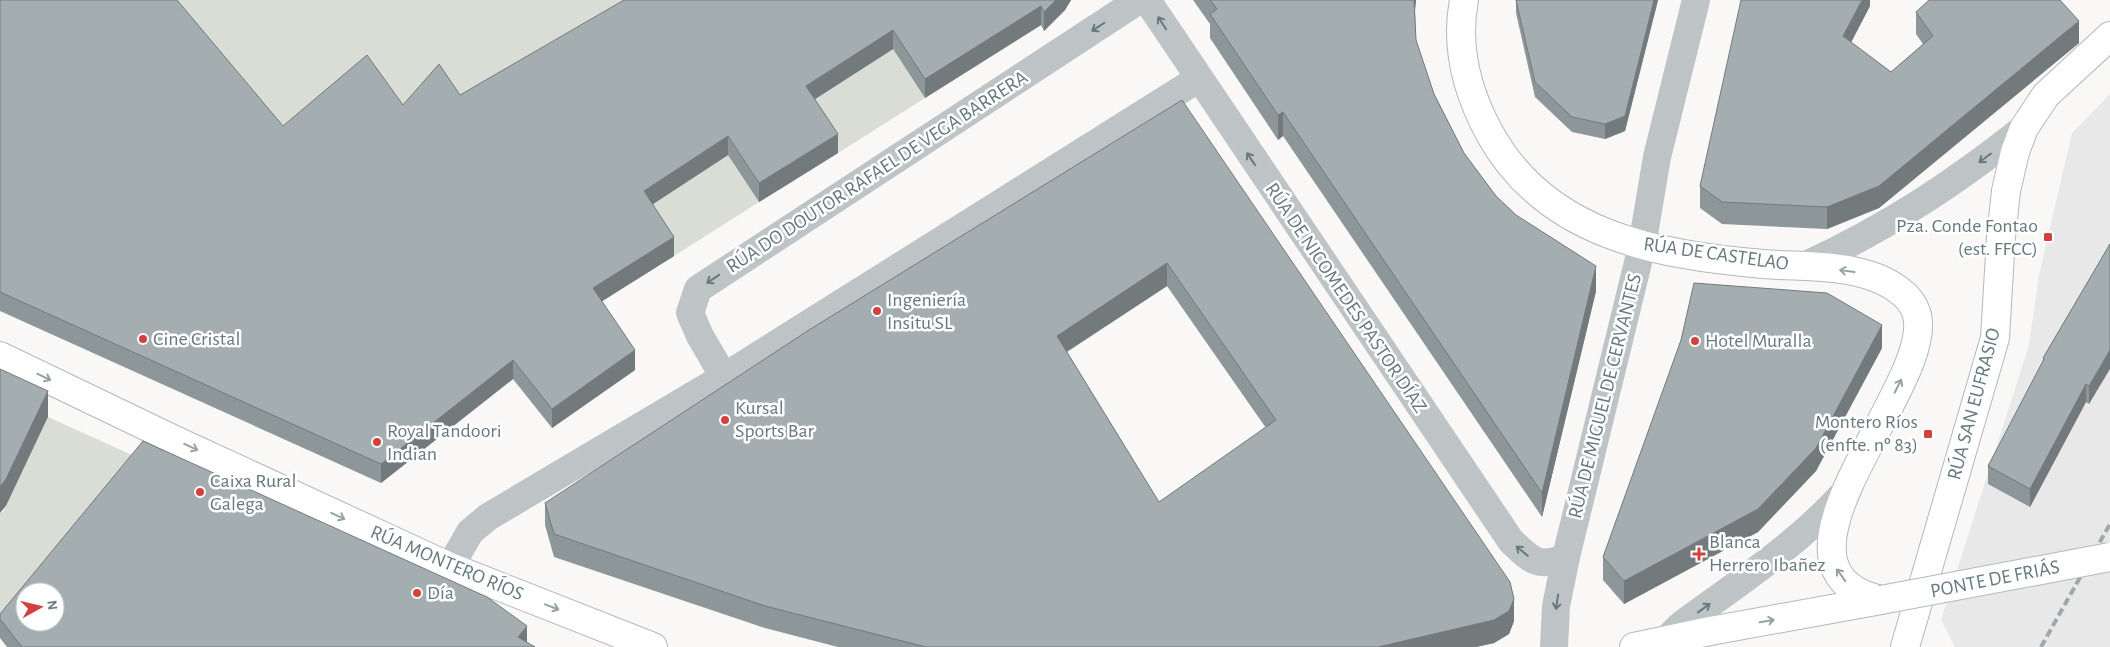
<svg xmlns="http://www.w3.org/2000/svg" width="2110" height="647" font-family="'Alegreya Sans',sans-serif">
  <style>
    .built { fill: #e7e8e7 }
    .green { fill: #daddd6 }
    .lines { fill: none; stroke-linecap: round; stroke-linejoin: round }
    .secondary-casing { stroke: #b1b9bb; stroke-width: 30 }
    .street { stroke: #bec4c6; stroke-width: 28 }
    .secondary { stroke: #fff; stroke-width: 28 }
    .rail { stroke: #9fa8aa; stroke-width: 4; stroke-dasharray: 8 4; stroke-linecap: butt }
    .secondary-bridge-casing { stroke: #b1b9bb; stroke-width: 30; stroke-linecap: butt }
    .secondary-bridge { stroke: #fff; stroke-width: 28 }
    .wall { fill: #8d9698; fill-rule: evenodd }
    .shaded-wall { fill: #737a7c }
    .building { fill: #a4aeb1; stroke: #737a7c; fill-rule: evenodd }
    .oneway { stroke: #667a7e }
    .oneway2 { stroke: #94a2a5 }
    .poi-dot { fill: #d1413f; stroke: #fff; stroke-width: 2 }
    .labels { text-anchor: middle; dominant-baseline: central; stroke-width: 5; stroke-linejoin: round; paint-order: stroke }
    .street-label { font-size: 20px; fill: #667a7e; stroke: #fff }
    .poi-label { font-size: 20px; fill: #667a7e; stroke: #fff; text-anchor: start }
  </style>
  <rect width="100%" height="100%" fill="#f9f8f7"/>
  <path class="built" d="M2110,94V647H1955L1941,620L2029,345L2039,275L2072,133Z"/>
  <g class="green">
    <path d="M162,0H652L403,124L283,145Z"/>
    <path d="M893,49L925,98L838,153L806,105Z"/>
    <path d="M728,155L759,202L674,256L644,210Z"/>
    <path d="M48,417L143,460L25,592L0,633V513L4,511Z"/>
  </g>
  <g class="lines">
    <defs>
      <g id="secondary">
        <path d="M1464,0C1455,47 1467,92 1490,134C1546,235 1657,255 1763,264C1801,267 1842,264 1877,278C1892,284 1911,296 1916,312C1941,380 1743,568 1881,600"/>
        <path d="M0,356L179,442L450,567L653,647"/>
        <path d="M1634,647L1710,631L1881,600"/>
        <path d="M1905,647L1995,338L2001,237L2006,191L2015,152L2024,128L2046,95L2110,36"/>
      </g>
    </defs>
    <use href="#secondary" class="secondary-casing"/>
    <g class="street">
      <path d="M1147,0L1511,541C1531,560 1538,569 1566,557"/>
      <path d="M1804,266C1888,227 1952,185 2024,128"/>
      <path d="M724,377L700,336L690,313L698,289L1139,0"/>
      <path d="M450,567L470,532L488,517L724,377L1198,79"/>
      <path d="M1667,639L1681,625C1738,583 1797,545 1845,492"/>
      <path d="M1554,647L1556,606L1566,557L1642,246L1657,157L1696,0"/>
    </g>
    <use href="#secondary" class="secondary"/>
    <path class="rail" d="M2041,647L2110,524"/>
    <defs>
      <path id="secondary-bridge" d="M1881,600L2110,557"/>
    </defs>
    <use href="#secondary-bridge" class="secondary-bridge-casing"/>
    <use href="#secondary-bridge" class="secondary-bridge"/>
  </g>
  <g class="wall">
    <path d="M0,0L283,126L460,95L1071,0L1065,10L1044,31L1041,25L925,98L893,49L815,99L838,153L759,202L728,155L653,204L674,256L602,301L635,370L552,428L513,379L381,483L0,311Z"/>
    <path d="M1193,0H1416L1415,12L1416,40L1434,94L1464,153L1496,196L1596,291L1542,517L1283,136L1278,140L1210,38V24Z"/>
    <path d="M1516,0H1658L1625,131L1605,139L1572,132L1535,97L1516,13Z"/>
    <path d="M1870,0V6L1851,42L1891,72L1923,44L1916,34V12L2079,43L1879,208L1827,229L1722,224L1700,208V186Z"/>
    <path d="M1182,100L1514,621L1509,634L1494,643L1476,647H838L765,628L554,557L545,525V503ZM1167,286L1266,428L1159,502L1067,352Z"/>
    <path d="M2110,244L2089,404L2086,402L2030,507L1988,484V466L2043,362V358Z"/>
    <path d="M1882,348L1816,471L1758,532L1624,604L1603,580V557Z"/>
    <path d="M0,614L527,643L535,647H7L0,638Z"/>
  </g>
  <g class="shaded-wall">
    <path d="M1056,0H1071L1065,10L1044,31V12Z"/>
    <path d="M1414,0H1416L1414,17Z"/>
    <path d="M1654,0H1658L1625,131L1605,139V124Z"/>
    <path d="M1862,0H1870V6L1843,58V36Z"/>
    <path d="M1041,6V25L925,98V79Z"/>
    <path d="M2079,21V43L1879,208L1827,229V207Z"/>
    <path d="M893,30V49L806,105V86Z"/>
    <path d="M1283,112V136L1278,140V115Z"/>
    <path d="M838,134V153L759,202V183Z"/>
    <path d="M728,136V155L644,210V191Z"/>
    <path d="M674,237V256L593,307V288Z"/>
    <path d="M1167,263V286L1057,358V336Z"/>
    <path d="M1596,266V291L1542,517V493Z"/>
    <path d="M1882,325V348L1816,471L1758,532L1624,604V581Z"/>
    <path d="M635,350V370L552,428V409Z"/>
    <path d="M2110,350V369L2089,404V386Z"/>
    <path d="M513,360V379L381,483V464Z"/>
    <path d="M2086,384V402L2030,507V489Z"/>
    <path d="M48,391V417L6,506L0,513V487Z"/>
    <path d="M1514,599V621L1509,634L1494,643L1476,647H1378Z"/>
    <path d="M527,626V645L518,637Z"/>
  </g>
  <g class="building">
    <path d="M0,0H177L283,126L367,55L403,105L439,64L460,95L624,0H1056L1044,12L1041,6L925,79L893,30L806,86L838,134L759,183L728,136L644,191L674,237L593,288L635,350L552,409L513,360L381,464L0,292Z"/>
    <path d="M1210,0H1414L1416,40L1434,94L1464,153L1496,196L1516,215L1596,266L1542,493L1283,112L1278,115L1210,14L1217,9Z"/>
    <path d="M1516,0H1654L1625,116L1605,124L1572,117L1535,82Z"/>
    <path d="M1741,0H1862L1843,36L1891,72L1933,36L1916,12L1929,0H2060L2079,21L1879,186L1827,207L1722,202L1700,186Z"/>
    <path d="M1182,100L1510,582L1514,599L1509,611L1494,620L1378,647H926L765,606L554,534L545,503L809,330ZM1167,263L1276,420L1159,502L1057,336Z"/>
    <path d="M2110,244V350L2089,386L2086,384L2030,489L1988,466L2044,359L2043,358Z"/>
    <path d="M1694,283L1827,293L1882,325L1816,448L1758,509L1624,581L1603,557L1681,340Z"/>
    <path d="M0,369L48,391L6,479L0,487Z"/>
    <path d="M143,441L487,597L527,626L518,637L535,647H22L0,619V614ZM25,592H55V622H25Z"/>
  </g>
  <defs><path id="oneway-shaft" d="M-6 0H5M1.5-3L5.5 0L1.5 3" fill="none" stroke-width="1.6" stroke-linecap="round" stroke-linejoin="round" transform="scale(1.25)"/></defs>
  <g class="oneway">
    <use href="#oneway-shaft" transform="translate(1162 23) rotate(-123)"/>
    <use href="#oneway-shaft" transform="translate(1098 27) rotate(147)"/>
    <use href="#oneway-shaft" transform="translate(1985 158) rotate(143)"/>
    <use href="#oneway-shaft" transform="translate(1251 159) rotate(-124)"/>
    <use href="#oneway-shaft" transform="translate(713 279) rotate(147)"/>
    <use href="#oneway-shaft" transform="translate(1522 551) rotate(-140)"/>
    <use href="#oneway-shaft" transform="translate(1557 602) rotate(99)"/>
    <use href="#oneway-shaft" transform="translate(1704 608) rotate(-36)"/>
  </g>
  <g class="oneway2">
    <use href="#oneway-shaft" transform="translate(1847 271) rotate(-172)"/>
    <use href="#oneway-shaft" transform="translate(44 377) rotate(26)"/>
    <use href="#oneway-shaft" transform="translate(1898 386) rotate(-63)"/>
    <use href="#oneway-shaft" transform="translate(191 447) rotate(25)"/>
    <use href="#oneway-shaft" transform="translate(338 516) rotate(25)"/>
    <use href="#oneway-shaft" transform="translate(1841 575) rotate(-125)"/>
    <use href="#oneway-shaft" transform="translate(552 607) rotate(21)"/>
    <use href="#oneway-shaft" transform="translate(1767 621) rotate(-10)"/>
  </g>
  <g class="poi-dot">
    <rect x="2043" y="232" width="10" height="10" rx="2.5"/>
    <circle cx="877" cy="311" r="5"/>
    <circle cx="143" cy="339" r="5"/>
    <circle cx="1695" cy="341" r="5"/>
    <circle cx="725" cy="420" r="5"/>
    <rect x="1923" y="429" width="10" height="10" rx="2.5"/>
    <circle cx="377" cy="442" r="5"/>
    <circle cx="200" cy="492" r="5"/>
    <path d="M1696.5 546.5h5v5h5v5h-5v5h-5v-5h-5v-5h5z"/>
    <circle cx="417" cy="593" r="5"/>
  </g>
  <g class="labels">
    <g class="street-label">
      <text transform="translate(877 172) rotate(-33)">RÚA DO DOUTOR RAFAEL DE VEGA BARRERA</text>
      <text transform="translate(1716 254) rotate(8)">RÚA DE CASTELAO</text>
      <text transform="translate(1346 298) rotate(56)">RÚA DE NICOMEDES PASTOR DÍAZ</text>
      <text transform="translate(1605 396) rotate(-76)">RÚA DE MIGUEL DE CERVANTES</text>
      <text transform="translate(1974 404) rotate(-75)">RÚA SAN EUFRASIO</text>
      <text transform="translate(447 563) rotate(23)">RÚA MONTERO RÍOS</text>
      <text transform="translate(1995 579) rotate(-11)">PONTE DE FRIÁS</text>
    </g>
    <g class="poi-label">
      <text x="2038" y="226" text-anchor="end">Pza. Conde Fontao<tspan x="2038" dy="23">(est. FFCC)</tspan></text>
      <text x="887" y="300">Ingeniería<tspan x="887" dy="23">Insitu SL</tspan></text>
      <text x="153" y="339">Cine Cristal</text>
      <text x="1705" y="341">Hotel Muralla</text>
      <text x="735" y="408">Kursal<tspan x="735" dy="23">Sports Bar</tspan></text>
      <text x="1918" y="422" text-anchor="end">Montero Ríos<tspan x="1918" dy="23">(enfte. nº 83)</tspan></text>
      <text x="387" y="431">Royal Tandoori<tspan x="387" dy="23">Indian</tspan></text>
      <text x="210" y="481">Caixa Rural<tspan x="210" dy="23">Galega</tspan></text>
      <text x="1709" y="542">Blanca<tspan x="1709" dy="23">Herrero Ibañez</tspan></text>
      <text x="427" y="593">Día</text>
    </g>
  </g>
  <g transform="translate(40 607) rotate(82)"><circle r="24" fill="#ffffff" stroke="#c2cacb"/>
  <path d="M0-4L9 19L0 12L-9 19Z" fill="#d1413f"/>
  <text y="-8" font-size="14" font-weight="bold" text-anchor="middle" fill="#667a7e">N</text>
  </g>
</svg>
